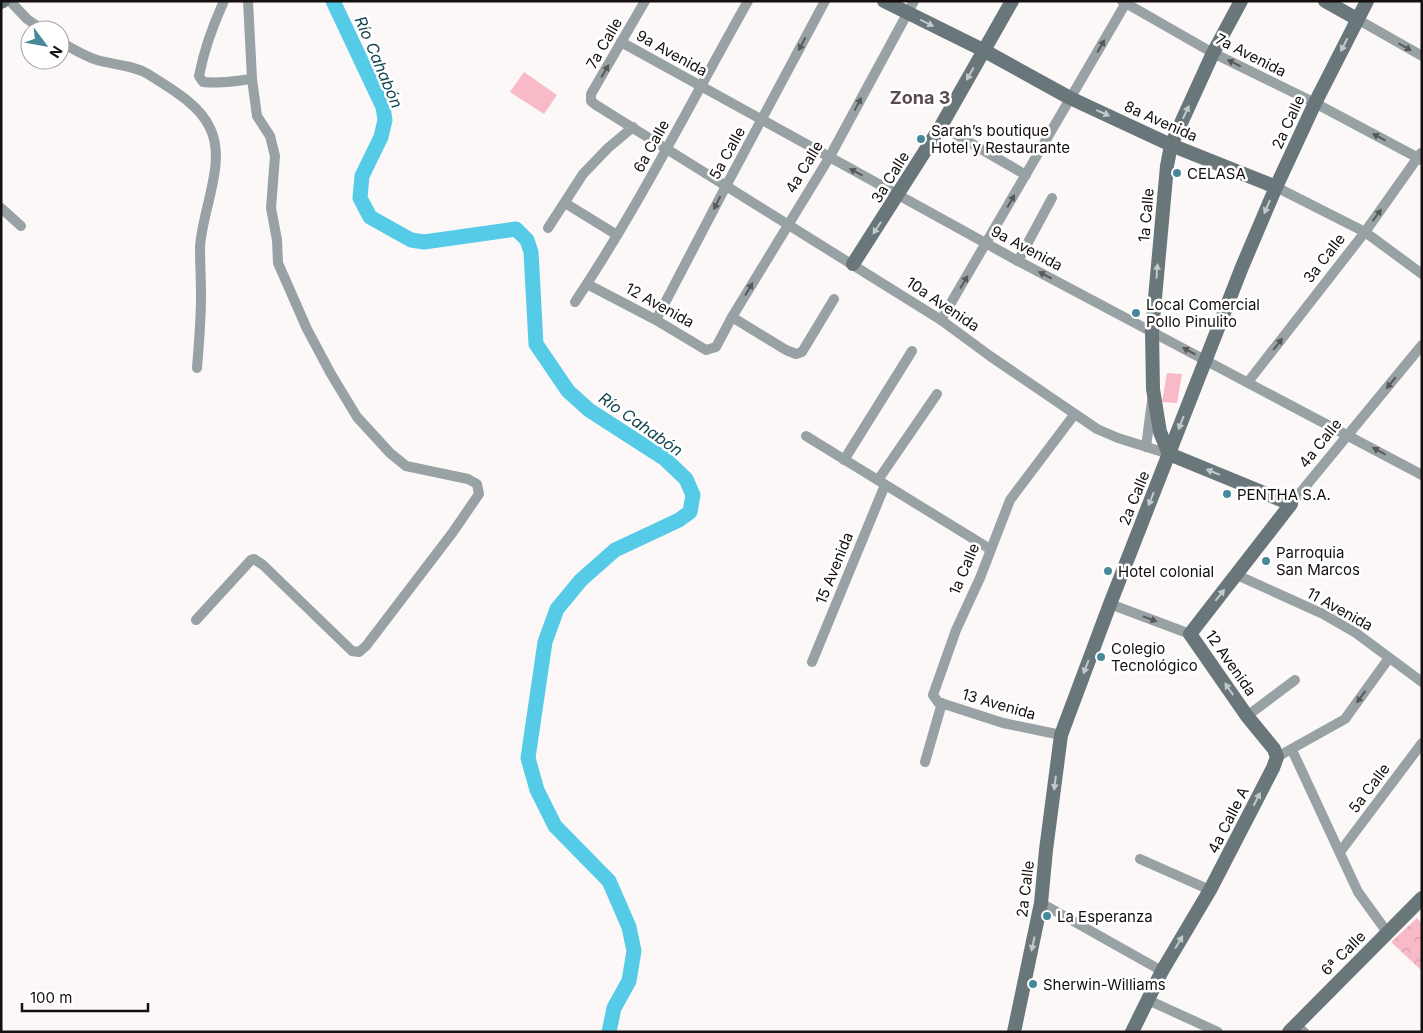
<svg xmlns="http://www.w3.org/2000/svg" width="1423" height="1033" font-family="Inter,sans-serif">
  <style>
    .park { fill: url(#park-crowns) }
    .pitch { fill: #f7bac6 }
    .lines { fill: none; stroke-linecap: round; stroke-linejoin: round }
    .river { stroke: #56cbe7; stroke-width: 15 }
    .street { stroke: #98a1a3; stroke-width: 10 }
    .secondary { stroke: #69777b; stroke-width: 14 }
    .oneway { fill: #c3c9ca }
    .oneway2 { fill: #57585a }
    .poi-dot { fill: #47899a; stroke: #fff; stroke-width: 2 }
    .labels { text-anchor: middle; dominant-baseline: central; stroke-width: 5; stroke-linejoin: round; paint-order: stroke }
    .street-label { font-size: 15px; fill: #160f10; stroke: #fff }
    .poi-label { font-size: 15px; fill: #160f10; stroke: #fff; text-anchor: start }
    .water-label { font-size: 16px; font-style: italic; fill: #114551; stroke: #fff }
    .quarter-label { font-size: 18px; font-weight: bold; fill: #5c4a4e; stroke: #fff }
  </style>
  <defs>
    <pattern id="park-crowns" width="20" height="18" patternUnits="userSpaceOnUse" patternTransform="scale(1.25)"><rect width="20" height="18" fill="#f7bac6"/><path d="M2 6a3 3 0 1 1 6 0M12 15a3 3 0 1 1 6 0" fill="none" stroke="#d39fa9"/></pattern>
  </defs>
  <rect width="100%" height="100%" fill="#fcf8f8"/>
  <path class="park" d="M1417,918L1422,924V971L1391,942Z"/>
  <g class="pitch">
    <path d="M524,72L557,95L544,114L510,92Z"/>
    <path d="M1167,373L1182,374L1177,403L1162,402Z"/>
  </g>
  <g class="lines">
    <path class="river" d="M333,1L383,107L385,120L381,137L362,176L360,198L370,217L411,240L424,242L516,229L527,240L531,252L536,344L568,391L589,410L665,459L686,479L693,495L690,512L679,520L615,550L581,580L557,609L545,642L528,758L537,790L555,826L609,881L629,927L634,951L629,981L614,1008L609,1032"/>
    <g class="street">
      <path d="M10,1L27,19L43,30"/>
      <path d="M224,1C213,25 204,50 199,76L203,82C222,84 234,81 252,79L248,1"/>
      <path d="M645,1L591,94V101L596,105L941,320L990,356L1097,429L1118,438L1169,454"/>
      <path d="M1122,1L1213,53L1315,103L1422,160"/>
      <path d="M1357,19L1422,56"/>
      <path d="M60,42C72,48 84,56 97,60C114,65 133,65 148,74C170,88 199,104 210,128C227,162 202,210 200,247C200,263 201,280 201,296C201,320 199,344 197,368"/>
      <path d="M621,42L1018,261L1422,475"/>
      <path d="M941,126L1026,175"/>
      <path d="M1276,187L1365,232L1422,274"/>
      <path d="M565,203L617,235"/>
      <path d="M1,208L21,226"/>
      <path d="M548,228L583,174L608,148L633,127"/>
      <path d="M1018,261L1052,198"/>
      <path d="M587,284L656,320L706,350L716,347L732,317L829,158L914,1"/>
      <path d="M575,302C639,206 691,102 748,1"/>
      <path d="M732,317L786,350L796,354L802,352L834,299"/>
      <path d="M656,320L726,186L825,1"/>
      <path d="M941,320L1127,1"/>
      <path d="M1248,382L1365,232L1421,153"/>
      <path d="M806,436L990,549"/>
      <path d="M1146,447L1152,401"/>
      <path d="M844,460L912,351"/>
      <path d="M878,480L937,394"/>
      <path d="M1291,504L1422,345"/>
      <path d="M1237,575L1323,614L1356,633L1422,682"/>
      <path d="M1110,604L1190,634"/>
      <path d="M196,620L251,560L254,559L263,565L352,651L359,652L366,646L453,532L479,494L477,484L468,479L406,466L390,453L357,417L331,374L307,329L278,263L277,240L271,208L275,156L270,136L257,116L252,79"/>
      <path d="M812,662L885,485"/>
      <path d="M1247,716L1295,680"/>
      <path d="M1061,735L1003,723L938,702L933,695L956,630L980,578L1010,500L1074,415"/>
      <path d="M1292,750L1358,892L1387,932"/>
      <path d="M1277,757L1345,719L1389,658"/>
      <path d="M925,762L942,703"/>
      <path d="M1340,852L1422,743"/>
      <path d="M1140,859L1210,890"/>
      <path d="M1041,903L1162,971"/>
      <path d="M1148,1000L1218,1032"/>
      <path d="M1295,1025L1304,1032"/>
    </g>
    <g class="secondary">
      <path d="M884,1L983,50L1070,98L1171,145L1276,187"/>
      <path d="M1325,1L1357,19"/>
      <path d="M1,2L3,1"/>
      <path d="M853,264L941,126L1012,1"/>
      <path d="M1169,454L1160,432L1153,389L1152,331L1167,166L1171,145L1213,53L1241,1"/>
      <path d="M1014,1032L1041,903L1046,850L1061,735L1110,604L1242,267L1276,187L1315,103L1367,1"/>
      <path d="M1132,1032L1162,971L1210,890L1273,768L1277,757L1274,749L1247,716L1190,634L1291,504L1169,454"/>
      <path d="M1289,1032L1422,898"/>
    </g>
  </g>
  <defs><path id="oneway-solid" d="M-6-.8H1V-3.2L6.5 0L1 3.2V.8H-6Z" transform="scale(1.25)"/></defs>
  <g class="oneway">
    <use href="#oneway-solid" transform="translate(927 23) rotate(26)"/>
    <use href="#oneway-solid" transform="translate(1344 45) rotate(117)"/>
    <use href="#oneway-solid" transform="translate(970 74) rotate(119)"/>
    <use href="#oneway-solid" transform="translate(1186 112) rotate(-65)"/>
    <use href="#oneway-solid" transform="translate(1103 113) rotate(24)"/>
    <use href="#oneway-solid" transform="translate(1267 207) rotate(113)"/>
    <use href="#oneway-solid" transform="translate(877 228) rotate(123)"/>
    <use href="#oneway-solid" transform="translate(1157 271) rotate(-86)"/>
    <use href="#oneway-solid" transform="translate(1181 423) rotate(111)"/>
    <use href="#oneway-solid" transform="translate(1213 472) rotate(-158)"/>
    <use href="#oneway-solid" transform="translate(1151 499) rotate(112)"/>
    <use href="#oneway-solid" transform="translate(1220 595) rotate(-52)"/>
    <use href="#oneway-solid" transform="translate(1086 667) rotate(111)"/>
    <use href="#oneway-solid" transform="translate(1229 689) rotate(-125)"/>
    <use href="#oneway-solid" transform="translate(1055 783) rotate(97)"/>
    <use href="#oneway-solid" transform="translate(1257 799) rotate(-63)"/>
    <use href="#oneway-solid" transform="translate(1179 942) rotate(-59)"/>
    <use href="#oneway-solid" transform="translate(1033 944) rotate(102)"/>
  </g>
  <g class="oneway2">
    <use href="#oneway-solid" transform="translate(802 44) rotate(118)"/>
    <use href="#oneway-solid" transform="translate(1101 46) rotate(-60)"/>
    <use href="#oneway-solid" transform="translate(1405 47) rotate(30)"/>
    <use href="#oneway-solid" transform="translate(1234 63) rotate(-154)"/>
    <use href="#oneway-solid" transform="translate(605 71) rotate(-60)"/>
    <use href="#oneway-solid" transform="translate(858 104) rotate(-62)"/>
    <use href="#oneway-solid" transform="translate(1379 137) rotate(-152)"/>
    <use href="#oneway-solid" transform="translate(856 172) rotate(-152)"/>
    <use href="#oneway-solid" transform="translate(1011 201) rotate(-60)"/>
    <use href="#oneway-solid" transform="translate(717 203) rotate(117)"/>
    <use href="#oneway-solid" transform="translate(1377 215) rotate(-54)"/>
    <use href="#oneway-solid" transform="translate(1045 275) rotate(-152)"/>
    <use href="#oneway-solid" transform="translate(964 282) rotate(-59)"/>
    <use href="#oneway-solid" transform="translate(749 289) rotate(-59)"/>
    <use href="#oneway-solid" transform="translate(1278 344) rotate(-52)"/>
    <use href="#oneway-solid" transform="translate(1189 351) rotate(-151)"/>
    <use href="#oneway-solid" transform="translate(1391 383) rotate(130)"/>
    <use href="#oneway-solid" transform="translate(1379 451) rotate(-151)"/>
    <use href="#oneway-solid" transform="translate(1150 619) rotate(20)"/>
    <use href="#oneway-solid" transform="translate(1361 697) rotate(126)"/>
  </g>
  <g class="poi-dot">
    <circle cx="921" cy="139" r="5"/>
    <circle cx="1177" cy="173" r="5"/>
    <circle cx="1136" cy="313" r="5"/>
    <circle cx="1227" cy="494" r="5"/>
    <circle cx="1266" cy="561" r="5"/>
    <circle cx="1108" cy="571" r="5"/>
    <circle cx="1101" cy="657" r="5"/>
    <circle cx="1047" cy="916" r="5"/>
    <circle cx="1033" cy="984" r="5"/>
  </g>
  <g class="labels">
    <g class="street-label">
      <text transform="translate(604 43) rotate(-60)">7a Calle</text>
      <text transform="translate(672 53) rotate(29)">9a Avenida</text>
      <text transform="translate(1251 55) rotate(27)">7a Avenida</text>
      <text transform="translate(1161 121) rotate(24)">8a Avenida</text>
      <text transform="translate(1288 122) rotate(-65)">2a Calle</text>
      <text transform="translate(651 146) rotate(-61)">6a Calle</text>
      <text transform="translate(727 153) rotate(-61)">5a Calle</text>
      <text transform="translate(804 167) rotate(-59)">4a Calle</text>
      <text transform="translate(890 177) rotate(-58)">3a Calle</text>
      <text transform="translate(1146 215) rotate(-85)">1a Calle</text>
      <text transform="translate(1027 248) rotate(28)">9a Avenida</text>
      <text transform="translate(1324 258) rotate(-52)">3a Calle</text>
      <text transform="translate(943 304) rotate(34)">10a Avenida</text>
      <text transform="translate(660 305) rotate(29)">12 Avenida</text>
      <text transform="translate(1320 443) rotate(-51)">4a Calle</text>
      <text transform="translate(1134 498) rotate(-68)">2a Calle</text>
      <text transform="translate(834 568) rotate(-68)">15 Avenida</text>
      <text transform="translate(964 569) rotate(-67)">1a Calle</text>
      <text transform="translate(1340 609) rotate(29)">11 Avenida</text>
      <text transform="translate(1231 663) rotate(55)">12 Avenida</text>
      <text transform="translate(999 704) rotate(16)">13 Avenida</text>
      <text transform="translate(1369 788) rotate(-53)">5a Calle</text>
      <text transform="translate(1228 820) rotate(-63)">4a Calle A</text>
      <text transform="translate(1025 889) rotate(-83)">2a Calle</text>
      <text transform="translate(1343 953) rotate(-45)">6ª Calle</text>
    </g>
    <g class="poi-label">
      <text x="931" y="130">Sarah’s boutique<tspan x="931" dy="17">Hotel y Restaurante</tspan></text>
      <text x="1187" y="173">CELASA</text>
      <text x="1146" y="304">Local Comercial<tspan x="1146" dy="17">Pollo Pinulito</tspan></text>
      <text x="1237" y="494">PENTHA S.A.</text>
      <text x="1276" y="552">Parroquia<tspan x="1276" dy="17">San Marcos</tspan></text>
      <text x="1118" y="571">Hotel colonial</text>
      <text x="1111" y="648">Colegio<tspan x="1111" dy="17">Tecnológico</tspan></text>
      <text x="1057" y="916">La Esperanza</text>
      <text x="1043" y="984">Sherwin-Williams</text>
    </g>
    <g class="water-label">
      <text transform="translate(379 62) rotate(67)">Río Cahabón</text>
      <text transform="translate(641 424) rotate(35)">Río Cahabón</text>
    </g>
    <g class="quarter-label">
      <text x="920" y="97">Zona 3</text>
    </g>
  </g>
  <rect width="1423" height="1033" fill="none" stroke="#160f10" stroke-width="5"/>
  <g transform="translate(45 45) rotate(122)"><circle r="24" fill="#ffffff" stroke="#a29f9f"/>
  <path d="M0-4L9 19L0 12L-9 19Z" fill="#47899a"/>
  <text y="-8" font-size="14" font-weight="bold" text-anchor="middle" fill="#160f10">N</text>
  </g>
  <path d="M22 1003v8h126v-8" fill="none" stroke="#160f10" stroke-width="2.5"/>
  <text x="30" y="1003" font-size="15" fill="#160f10" stroke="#ffffff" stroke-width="4" paint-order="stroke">100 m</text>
</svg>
